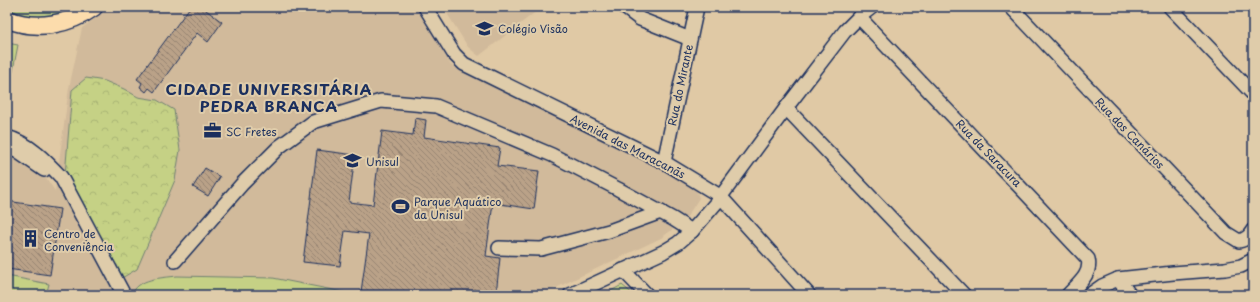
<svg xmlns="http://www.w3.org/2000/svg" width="1260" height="302" font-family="'Playpen Sans',sans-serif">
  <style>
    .built { fill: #d1ba9b }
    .green { fill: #c5d185; stroke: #708072 }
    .forest { fill: url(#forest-crowns); stroke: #708072 }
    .building { fill: url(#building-back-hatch); stroke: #1b2f5e }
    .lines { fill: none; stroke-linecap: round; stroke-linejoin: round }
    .minor-casing { stroke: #1b2f5e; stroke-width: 16 }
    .major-casing { stroke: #1b2f5e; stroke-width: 20 }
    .minor { stroke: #dfccaa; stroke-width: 13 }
    .major { stroke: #fcdcac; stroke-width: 17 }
    .labels { text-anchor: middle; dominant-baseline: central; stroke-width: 4; stroke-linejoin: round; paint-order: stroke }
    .poi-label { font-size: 11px; fill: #1b2f5e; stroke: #dfccaa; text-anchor: start }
    .street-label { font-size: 11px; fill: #1b2f5e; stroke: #dfccaa }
    .district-label { font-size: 15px; font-weight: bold; letter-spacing: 1px; fill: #1b2f5e; stroke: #dfccaa }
  </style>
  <defs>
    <pattern id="forest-crowns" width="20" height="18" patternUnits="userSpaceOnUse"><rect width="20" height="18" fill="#c5d185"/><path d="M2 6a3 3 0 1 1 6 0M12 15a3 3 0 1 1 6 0" fill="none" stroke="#a9b475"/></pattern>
    <pattern id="building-back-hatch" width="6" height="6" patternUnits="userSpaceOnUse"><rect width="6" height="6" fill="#baa288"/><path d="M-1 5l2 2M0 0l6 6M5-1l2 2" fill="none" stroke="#968472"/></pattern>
  </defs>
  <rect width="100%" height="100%" fill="#e0c9a5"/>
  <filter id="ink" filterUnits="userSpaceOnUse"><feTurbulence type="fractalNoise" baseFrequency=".025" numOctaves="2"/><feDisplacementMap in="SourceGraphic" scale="8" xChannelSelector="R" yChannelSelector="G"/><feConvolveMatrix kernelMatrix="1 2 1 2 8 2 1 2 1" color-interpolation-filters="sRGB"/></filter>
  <g filter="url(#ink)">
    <g class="built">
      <path d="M111,7H416L451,65L695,185L699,198L685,220L661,238L541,295H7V150L42,172L55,191L69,88L82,28Z"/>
      <path d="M443,7H536L538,10L479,56L468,47Z"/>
    </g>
    <g class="green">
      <path d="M7,7H77C62,13 45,20 28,17C21,16 14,14 7,12Z"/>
      <path d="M7,43L18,45L7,101Z"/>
      <path d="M7,276L49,284L46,295H7Z"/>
      <path d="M177,276L273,278L358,295H132C137,278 162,278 177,276Z"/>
      <path d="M622,285L634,295H603Z"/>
    </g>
    <path class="forest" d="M86,78L105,81L124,89L138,97L157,100L174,110L180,150L175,180L137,269L120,279L65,176L72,90Z"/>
    <g class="building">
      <path d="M190,7H202L222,22L208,42L197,33L154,92L149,88L146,92L140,87L142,83L137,79Z"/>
      <path d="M415,118L426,120L424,137L500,148L497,166L539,171L534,209L493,203L486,256L500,258L496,294L481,292V295H381L361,292L369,234L345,231L340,266L303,262L317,150L355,155L349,202L373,205L382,131L413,135Z"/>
      <path d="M205,168L220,177L208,196L193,187Z"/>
      <path d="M7,201L60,209L50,275L7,269Z"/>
    </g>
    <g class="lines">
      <defs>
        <g id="minor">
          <path d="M425,7L454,54L464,64L664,162L720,196L809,295"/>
          <path d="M624,7L640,19L690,39"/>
          <path d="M1011,7L1226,233L1239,241C1247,239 1249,236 1253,230"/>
          <path d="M1170,7L1253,94"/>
          <path d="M859,17L1088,259C1092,274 1078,284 1068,295"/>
          <path d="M786,108L964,295"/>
          <path d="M7,137C29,143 46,161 61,177L124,295"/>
          <path d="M7,147L12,148L44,170"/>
          <path d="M664,162L697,7"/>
          <path d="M499,248L541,249L609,231L661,212"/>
          <path d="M175,261L242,184L279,147L313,122L381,101L436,106L552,155L618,189L673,219L692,231"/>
          <path d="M623,270L647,295"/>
          <path d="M1118,279L1130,295"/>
          <path d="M570,295L663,252L678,243L692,231L716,203L786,108L845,31L859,17L872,7"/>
          <path d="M1089,295L1102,286L1118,279L1173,273L1225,269L1241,266L1253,260"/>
        </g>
        <path id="major" d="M7,19C36,31 69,25 94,7"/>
      </defs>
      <use href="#minor" class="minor-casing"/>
      <use href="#major" class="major-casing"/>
      <use href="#minor" class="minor"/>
      <use href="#major" class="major"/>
    </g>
  </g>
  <defs>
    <symbol id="school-bare" viewBox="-9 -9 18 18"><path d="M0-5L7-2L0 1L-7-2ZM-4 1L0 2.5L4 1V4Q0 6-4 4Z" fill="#1b2f5e" stroke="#dfccaa" stroke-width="2.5" paint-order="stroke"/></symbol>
    <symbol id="office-bare" viewBox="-9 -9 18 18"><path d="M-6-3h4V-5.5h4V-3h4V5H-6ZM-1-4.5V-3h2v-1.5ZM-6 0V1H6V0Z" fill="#1b2f5e" stroke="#dfccaa" stroke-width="2.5" paint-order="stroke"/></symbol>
    <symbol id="university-bare" viewBox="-9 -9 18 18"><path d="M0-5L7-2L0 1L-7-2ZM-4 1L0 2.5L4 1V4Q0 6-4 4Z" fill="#1b2f5e" stroke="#dfccaa" stroke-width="2.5" paint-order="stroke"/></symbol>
    <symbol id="stadium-bare" viewBox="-9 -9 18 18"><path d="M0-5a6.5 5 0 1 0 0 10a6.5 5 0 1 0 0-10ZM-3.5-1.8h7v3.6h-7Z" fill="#1b2f5e" stroke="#dfccaa" stroke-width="2.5" paint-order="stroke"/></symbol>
    <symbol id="building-bare" viewBox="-9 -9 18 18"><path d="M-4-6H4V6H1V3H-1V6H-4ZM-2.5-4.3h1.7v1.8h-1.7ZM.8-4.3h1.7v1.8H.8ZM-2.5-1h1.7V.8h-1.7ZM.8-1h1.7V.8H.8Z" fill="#1b2f5e" stroke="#dfccaa" stroke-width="2.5" paint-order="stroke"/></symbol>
  </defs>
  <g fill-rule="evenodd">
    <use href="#school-bare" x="472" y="16" width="25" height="25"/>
    <use href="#office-bare" x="200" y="118" width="25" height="25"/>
    <use href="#university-bare" x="340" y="148" width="25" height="25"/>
    <use href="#stadium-bare" x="388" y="194" width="25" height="25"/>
    <use href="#building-bare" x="18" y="226" width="25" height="25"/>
  </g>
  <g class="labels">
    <g class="poi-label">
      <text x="498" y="28">Colégio Visão</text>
      <text x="226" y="131">SC Fretes</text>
      <text x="366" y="161">Unisul</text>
      <text x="414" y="201">Parque Aquático<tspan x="414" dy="13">da Unisul</tspan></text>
      <text x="44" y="233">Centro de<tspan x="44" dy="13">Conveniência</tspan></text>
    </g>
    <g class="street-label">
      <text transform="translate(680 85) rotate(-78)">Rua do Mirante</text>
      <text transform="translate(1130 133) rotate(46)">Rua dos Canários</text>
      <text transform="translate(628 146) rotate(27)">Avenida das Maracanãs</text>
      <text transform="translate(989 153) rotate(46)">Rua da Saracura</text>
    </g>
    <g class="district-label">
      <text x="269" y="88">CIDADE UNIVERSITÁRIA<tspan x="269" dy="17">PEDRA BRANCA</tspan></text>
    </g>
  </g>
  <rect width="1260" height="302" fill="none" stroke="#dfccaa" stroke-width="24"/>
  <rect x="12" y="12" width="1236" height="278" fill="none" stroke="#1b2f5e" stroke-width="1.5" filter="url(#ink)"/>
</svg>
